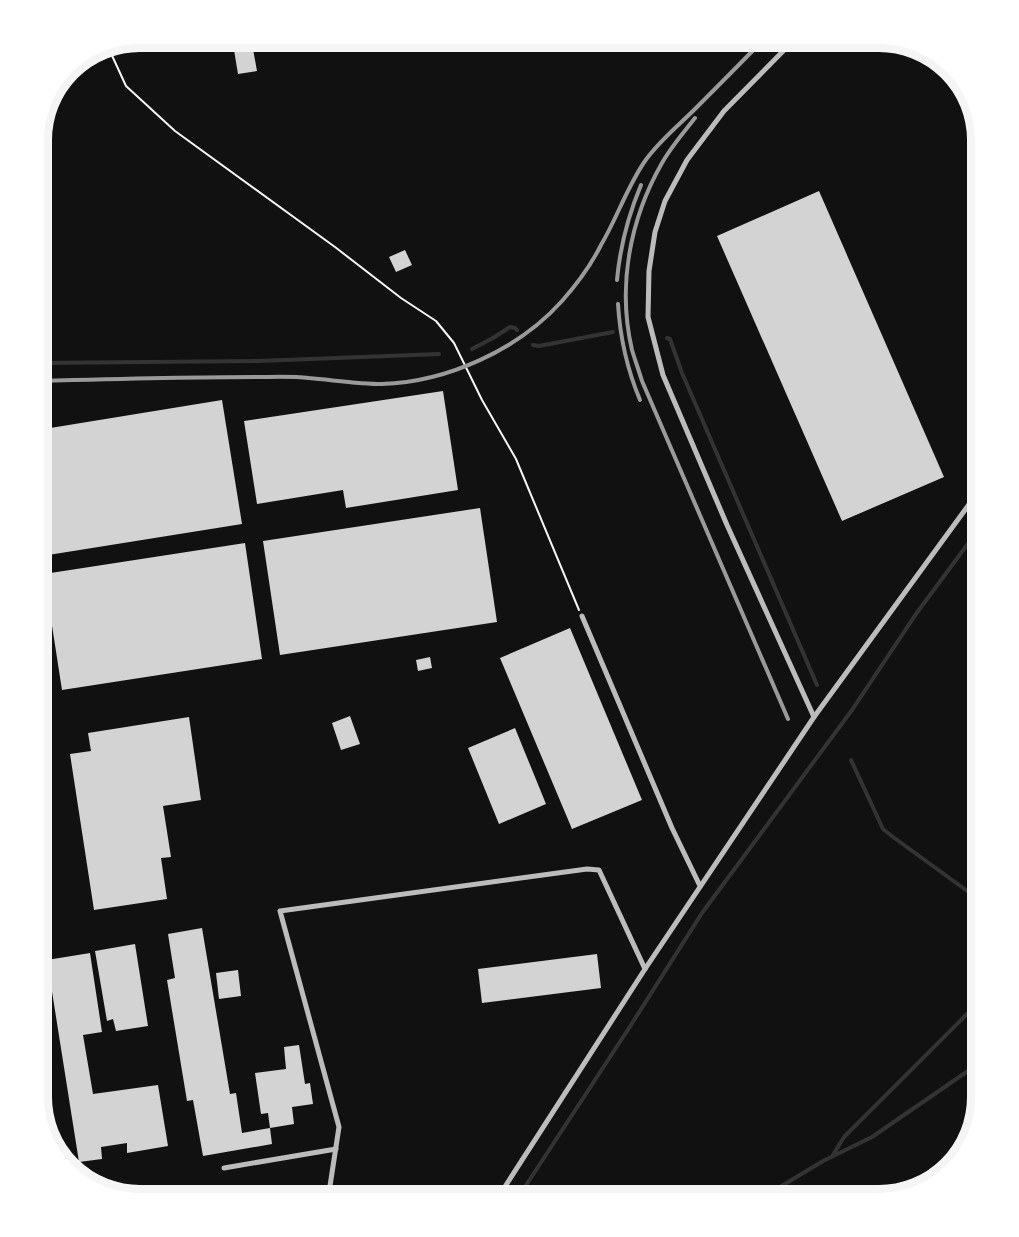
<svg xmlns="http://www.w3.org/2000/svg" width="1019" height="1237" font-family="Signika,sans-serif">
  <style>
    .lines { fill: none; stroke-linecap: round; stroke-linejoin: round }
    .stream { stroke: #333; stroke-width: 4 }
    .building { fill: #d3d3d3 }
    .path { stroke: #f5f5f5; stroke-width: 2 }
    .minor { stroke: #bcbcbc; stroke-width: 5 }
    .rail { stroke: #9a9a9a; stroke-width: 4 }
    .rim { fill: none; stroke: #f5f5f5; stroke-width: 8 }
  </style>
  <rect width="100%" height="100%" fill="#111"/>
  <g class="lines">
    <g class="stream">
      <path d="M667,338L670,339L682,373L817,685"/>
      <path d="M533,345L539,346L613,332"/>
      <path d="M472,349L493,338L510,327L515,328L517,330"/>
      <path d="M38,363L259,361L439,354"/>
      <path d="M851,760L883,829L893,837L981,901"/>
      <path d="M833,1155L844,1137L981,1000"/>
      <path d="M517,1199L631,1025L702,913L852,710L916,614L981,526"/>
      <path d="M760,1199L823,1161L872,1137L981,1062"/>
    </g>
  </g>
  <g class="building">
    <path d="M232,38H251L257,71L238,74Z"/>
    <path d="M819,191L944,477L842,521L717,236Z"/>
    <path d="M405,250L412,265L396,272L389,257Z"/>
    <path d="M443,391L458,490L346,508L343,490L257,504L244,421Z"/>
    <path d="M222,400L242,524L42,556L38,526V430Z"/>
    <path d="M480,508L497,622L280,655L263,541Z"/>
    <path d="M245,543L262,659L62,690L44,574Z"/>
    <path d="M570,628L642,800L572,829L500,658Z"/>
    <path d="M430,657L432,668L418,671L416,660Z"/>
    <path d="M350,716L360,744L341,750L332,723Z"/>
    <path d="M189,717L201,800L163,806L171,857L161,858L167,899L94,910L70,754L91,751L88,733Z"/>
    <path d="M515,728L546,804L499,824L468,748Z"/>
    <path d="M202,928L230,1094L236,1093L242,1133L270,1128L272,1144L203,1156L193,1100L187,1101L167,980L175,978L168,934Z"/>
    <path d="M135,944L148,1026L116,1031L113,1019L107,1021L95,951Z"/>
    <path d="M90,953L102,1032L83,1035L93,1094L158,1085L168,1146L127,1153V1143L101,1147L102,1159L79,1162L47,960Z"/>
    <path d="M597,954L601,988L482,1003L478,969Z"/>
    <path d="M238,970L241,996L219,999L216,973Z"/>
    <path d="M299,1045L305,1084L310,1083L313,1104L292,1107L294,1124L270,1128L268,1113L261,1114L255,1073L286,1069L284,1047Z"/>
    <path d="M109,1181L111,1193L95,1189L89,1184Z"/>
    <path d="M841,1188L847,1199L864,1189L870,1199H823Z"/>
    <path d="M249,1191L250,1199H208V1198Z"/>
  </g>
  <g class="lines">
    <path class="path" d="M109,49L126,86L175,131L335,247L401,298L436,321L454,343L482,400L516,459L579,610"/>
    <g class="minor">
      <path d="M796,38L724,111L687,160L665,201L655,232L649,271L648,317L663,375L727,525L814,717"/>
      <path d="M582,616L672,828L700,886"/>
      <path d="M224,1168L336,1149"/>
      <path d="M328,1199L339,1127L280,911L587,869L599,870L645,969"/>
      <path d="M497,1199L645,969L814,717L981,488"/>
    </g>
    <g class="rail">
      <path d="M695,118C684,132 671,147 662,163C630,219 617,286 632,350C635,360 639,371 642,381L788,719"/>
      <path d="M617,280C620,247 628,216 641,185"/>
      <path d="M618,304C620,337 627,369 640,400"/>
      <path d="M38,381C110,379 183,377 255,377C273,377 292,376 309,378C333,380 358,384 382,384C447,382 518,350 562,301C577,284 591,265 601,245C617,218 627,187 645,161C659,141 678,126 695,109C719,85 742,62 765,38"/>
    </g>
  </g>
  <path d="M0 0H1019V1237H0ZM140 48H879A92 92 0 0 1 971 140V1097A92 92 0 0 1 879 1189H140A92 92 0 0 1 48 1097V140A92 92 0 0 1 140 48Z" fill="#fff" fill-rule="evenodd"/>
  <path class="rim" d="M140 48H879A92 92 0 0 1 971 140V1097A92 92 0 0 1 879 1189H140A92 92 0 0 1 48 1097V140A92 92 0 0 1 140 48Z"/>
</svg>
